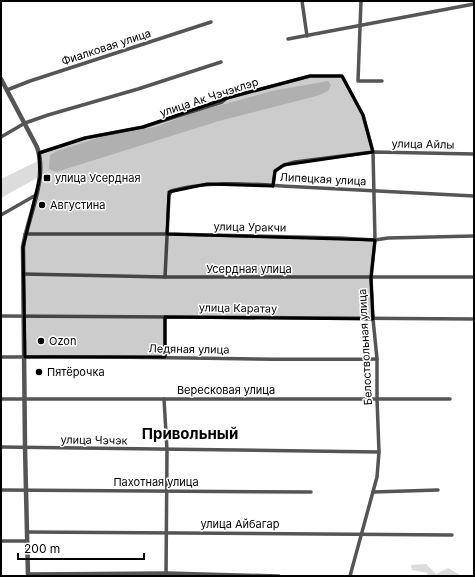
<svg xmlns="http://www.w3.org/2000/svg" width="475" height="577" font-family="Inter,sans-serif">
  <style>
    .green { fill: #dcdcdc }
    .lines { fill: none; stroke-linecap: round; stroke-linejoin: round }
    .minor { stroke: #555; stroke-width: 3.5 }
    .tertiary { stroke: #555; stroke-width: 4.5 }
    .marked { fill: #000; fill-opacity: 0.2; stroke: #000; stroke-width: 3; stroke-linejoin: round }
    .poi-dot { fill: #000; stroke: #fff; stroke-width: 1.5 }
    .labels { text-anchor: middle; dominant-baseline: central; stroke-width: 3; stroke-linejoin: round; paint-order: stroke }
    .street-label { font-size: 11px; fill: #000; stroke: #fff }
    .poi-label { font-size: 11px; fill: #000; stroke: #fff; text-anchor: start }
    .district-label { font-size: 15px; font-weight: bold; fill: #000; stroke: #fff }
  </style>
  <rect width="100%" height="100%" fill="#fff"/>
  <g class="green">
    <path d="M328,81L331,85L328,91L320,95L219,121L56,172L49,169L50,155L57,151L107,135L155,127L199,111L272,91Z"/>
    <path d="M38,161L39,167L37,178L1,198V179Z"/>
    <path d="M426,564L436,574L448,568L462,576H426L428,573L412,570L411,565Z"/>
  </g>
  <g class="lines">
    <g class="minor">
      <path d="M302,1L307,36"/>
      <path d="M361,1L358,81H382"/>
      <path d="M288,39L474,4"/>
      <path d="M7,90L30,81L211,22"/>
      <path d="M1,137L25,123L48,115L138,89L221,62"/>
      <path d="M39,153L85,138L143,127L222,102L227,98L310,76H342L363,115L373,152L375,240L371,278L373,319L377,359V399L379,452L377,477L350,576"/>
      <path d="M273,186L275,171L284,165L295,162L373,152L474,154"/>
      <path d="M1,215L36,195"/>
      <path d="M25,234H167L340,238L375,240L388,238L474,236"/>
      <path d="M23,274L165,277H474"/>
      <path d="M165,277L169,196L171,191C212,179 259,185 301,187C359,190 416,193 474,196"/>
      <path d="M1,316L474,319"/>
      <path d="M165,317V357"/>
      <path d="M1,357C126,355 252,361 377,359"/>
      <path d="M1,399H450"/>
      <path d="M164,399L167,450L166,576"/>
      <path d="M1,447L379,452"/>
      <path d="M1,490L311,492"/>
      <path d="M373,492L438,490"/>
      <path d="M27,532L452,535"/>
      <path d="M1,541H27"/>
      <path d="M28,574L167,573L279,576"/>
    </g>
    <path class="tertiary" d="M1,79L37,147C48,178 28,216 23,247L25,447L28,576"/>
  </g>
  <path class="marked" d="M310,76H342L363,115L373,152L284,165L275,171L273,186L207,184L169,192L167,234L375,240L371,278L373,319L165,317V357H25L23,247L40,177L39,153L85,138L143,127L227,98Z"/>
  <g class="poi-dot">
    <rect x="43" y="174" width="8" height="8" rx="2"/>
    <circle cx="42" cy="205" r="4"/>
    <circle cx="41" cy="341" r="4"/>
    <circle cx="39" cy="372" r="4"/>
  </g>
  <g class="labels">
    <g class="street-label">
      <text transform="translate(106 47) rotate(-18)">Фиалковая улица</text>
      <text transform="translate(209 97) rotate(-18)">улица Ак Чэчэклэр</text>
      <text transform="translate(423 144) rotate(1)">улица Айлы</text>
      <text transform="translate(323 179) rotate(3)">Липецкая улица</text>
      <text transform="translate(250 227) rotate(1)">улица Уракчи</text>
      <text x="249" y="269">Усердная улица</text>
      <text transform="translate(238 308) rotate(1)">улица Каратау</text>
      <text transform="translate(365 347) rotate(-93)">Белоствольная улица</text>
      <text transform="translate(189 349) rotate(1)">Ледяная улица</text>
      <text x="226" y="390">Вересковая улица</text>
      <text transform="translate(94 440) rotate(1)">улица Чэчэк</text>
      <text x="156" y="482">Пахотная улица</text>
      <text x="240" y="524">улица Айбагар</text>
    </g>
    <g class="poi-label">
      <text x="55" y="178">улица Усердная</text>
      <text x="50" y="205">Августина</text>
      <text x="49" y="341">Ozon</text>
      <text x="47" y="372">Пятёрочка</text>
    </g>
    <g class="district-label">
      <text x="190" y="433">Привольный</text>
    </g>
  </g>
  <rect width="475" height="577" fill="none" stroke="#000000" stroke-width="4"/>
  <path d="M18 553v6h126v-6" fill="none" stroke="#000000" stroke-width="2"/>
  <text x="24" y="553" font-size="12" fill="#000000" stroke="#ffffff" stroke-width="3" paint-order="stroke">200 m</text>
</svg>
